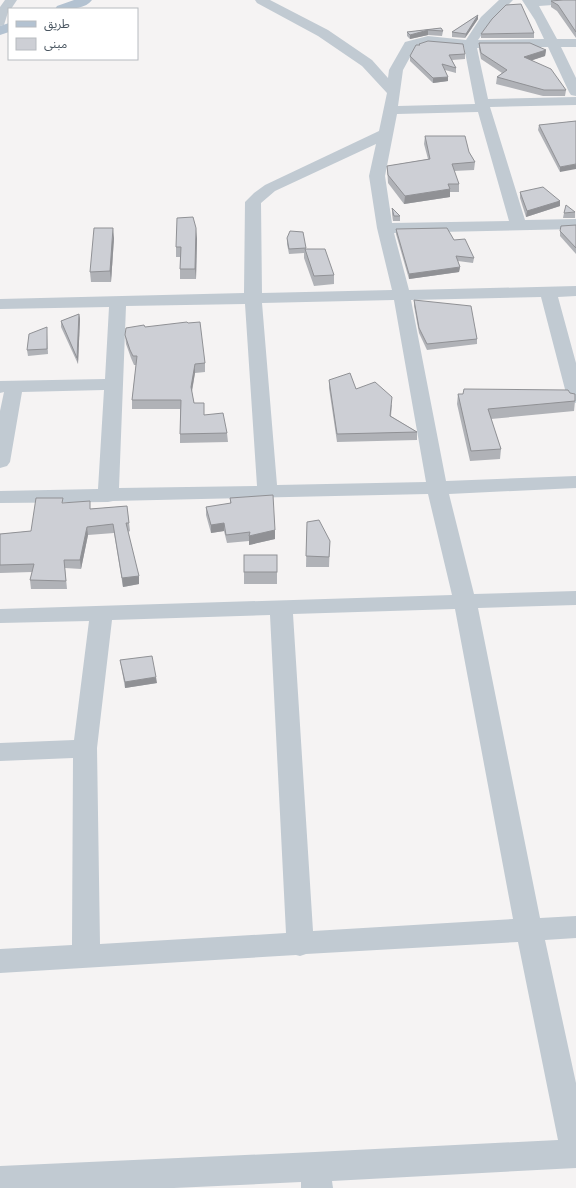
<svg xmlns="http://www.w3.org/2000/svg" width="576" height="1188" font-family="Cabin,'Noto Sans Arabic',sans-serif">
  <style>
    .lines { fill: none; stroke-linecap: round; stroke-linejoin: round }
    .minor { fill: #c1cad2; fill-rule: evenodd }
    .major { fill: #b3c2d1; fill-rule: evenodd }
    .wall { fill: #b0b2b7 }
    .shaded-wall { fill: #909195 }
    .building { fill: #cdcfd5; stroke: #909195 }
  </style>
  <rect width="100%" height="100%" fill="#f5f3f3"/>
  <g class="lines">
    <g class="minor">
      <path d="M5,0H17L11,9H9L4,25L0,26V7Z"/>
      <path d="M255,0H270L328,30L372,60L388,78L389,70L405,42L428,36L466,40L481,17L499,0H513L490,23L478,40L544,39L535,20L522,0H572L570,3L566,4L539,6L557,39H576V47H561L576,78V96L571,95L569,92L548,47L477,48L488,99L576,97V105L490,107L525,220L576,219V229L394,233L409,290L576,286V296L558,297L576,363V403L569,401L567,397L541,297L411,300L446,481L576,476V488L449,494L474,594L576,591V605L478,608L540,918L576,916V938L545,940L576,1083V1168L332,1181L333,1188H301V1182L174,1188H0V1166L315,1152L558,1140L518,942L306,954L300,956L296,955L0,973V949L72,945L73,758L0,761V743L74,740L89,621L0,623V609L452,595L428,494L113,501L108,502L0,503V491L98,489L104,390L22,392L10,462L7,466L0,468V411L4,392L0,393V381L105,379L109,307L0,309V299L244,293L245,202L254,193L265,185L379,131L387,93L362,66L318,36L257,3ZM428,44L464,47L475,104L398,106L403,70L415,48ZM478,112L509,221L392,223L385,176L397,114ZM376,144L369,176L377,228L392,290L262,293L261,203L275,191ZM394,300L426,482L277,485L262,303ZM245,304L257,486L119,488L126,306ZM455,609L513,919L313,931L293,614ZM270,615L286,933L100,944L97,748L112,620Z"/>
    </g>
    <g class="major">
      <path d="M74,0H92C85,10 66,9 55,9L57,6Z"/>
      <path d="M9,23V32L0,35V26Z"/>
    </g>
  </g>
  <g class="wall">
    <path d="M576,0V38L557,11L551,7V1Z"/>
    <path d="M478,15V19L465,38L452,37V32Z"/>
    <path d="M441,28L443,31L442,36L428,35L410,39L407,36V32Z"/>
    <path d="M534,33V38H481V34Z"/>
    <path d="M479,43L546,50L545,56L532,60L566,90L565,96H543L496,84L497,77L502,73L481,59L479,49Z"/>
    <path d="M419,44L465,54V59L452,60L456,68V73L445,70L448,81L433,83L410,61V56L419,45Z"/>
    <path d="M576,121L560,172L538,130L539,125Z"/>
    <path d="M425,136L469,152L475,162L474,170L454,171L459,184V192H450V197L404,204L388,183L387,166L428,159L424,144Z"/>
    <path d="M520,192L560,201V206L526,217L520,198Z"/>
    <path d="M392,208L400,216V221H393L392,214Z"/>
    <path d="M575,212V218H563L564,213Z"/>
    <path d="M576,225V254L560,236V231Z"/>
    <path d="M396,229L454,240L474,258L473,263L458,261L460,267L459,272L409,279L396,234Z"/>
    <path d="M114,238L111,282H91L90,272Z"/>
    <path d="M197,238L196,279H180V257H176V247Z"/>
    <path d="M287,238L306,248V249L334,275V284L314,286L304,258V253L289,254L287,244Z"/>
    <path d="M414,300L477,339V344L427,350L419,333L414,306Z"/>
    <path d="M79,314L80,319L78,364L61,327V321Z"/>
    <path d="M145,327L205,363V372L195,373L192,392L194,403L204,415L227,433L228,442L180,443V409H132V400L136,365H134L131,358L126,344L125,335Z"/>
    <path d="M47,332L48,354L28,356L27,350Z"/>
    <path d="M329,380L356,389L392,405L391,416L417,432V440L337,442L329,388Z"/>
    <path d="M458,394L575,401L574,411L491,419L501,449L500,459L470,461L457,404Z"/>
    <path d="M230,498L275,530V539L249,545V541L227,543L224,531L211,533L206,515V507L230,504Z"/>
    <path d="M63,503L91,509L127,506L130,531L128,532L139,584L123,587L114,533L88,535L81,569L65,568L67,589H31L30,580L32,572L0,573V534L31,531Z"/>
    <path d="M307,522L330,541L329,567H306Z"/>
    <path d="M277,555V584H244V572Z"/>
    <path d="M120,660L157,683L125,688Z"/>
  </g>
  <g class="shaded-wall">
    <path d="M478,15V19L465,38L466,34Z"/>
    <path d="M428,30V35L410,39V35Z"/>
    <path d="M546,50L545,56L524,63V57Z"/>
    <path d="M448,77V81L433,83V78Z"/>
    <path d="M576,164V169L560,172V167Z"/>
    <path d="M450,189V197L404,204L405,196Z"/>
    <path d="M560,201V206L526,217L527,211Z"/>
    <path d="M113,228L114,238L111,282L110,271Z"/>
    <path d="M196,228L197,238L196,279L195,269Z"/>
    <path d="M460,267L459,272L409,279V274Z"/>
    <path d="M79,314L80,319L78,364L77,358Z"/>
    <path d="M195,364V373L191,395V387Z"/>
    <path d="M224,523V531L211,533V525Z"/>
    <path d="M87,527L88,535L81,569L80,560Z"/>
    <path d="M275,530V539L249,545V536Z"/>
    <path d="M139,576V584L123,587L122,578Z"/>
    <path d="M156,677L157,683L125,688V682Z"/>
  </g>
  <g class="building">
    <path d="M563,0H576V32L558,5L551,1Z"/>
    <path d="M521,4L534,33L481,34L492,19L506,5Z"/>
    <path d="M478,15L466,34L452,32Z"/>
    <path d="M441,28L443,31L428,30L410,35L407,32Z"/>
    <path d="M428,41L463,44L465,54L449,55L456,68L442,64L448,77L433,78L410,56L416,45H420L419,44Z"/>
    <path d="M479,43H530L546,50L524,57L551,69L566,90H544L497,77L507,70L481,53Z"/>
    <path d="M576,121V164L560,167L539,125Z"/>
    <path d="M425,136H465L469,152L475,162L452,164L459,184H448L450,189L405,196L388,175L387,166L430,159Z"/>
    <path d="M543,187L560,201L527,211L520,192Z"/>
    <path d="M566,205L575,212L564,213Z"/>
    <path d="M392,208L400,216H394Z"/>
    <path d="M193,217L196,228L195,269H180L181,247H176L177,218Z"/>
    <path d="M576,225V248L560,231L561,226Z"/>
    <path d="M94,228H113L110,271L90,272Z"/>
    <path d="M447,228L454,240L465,239L474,258L456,256L460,267L409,274L396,229Z"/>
    <path d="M290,231L303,232L306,248L289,249L287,238Z"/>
    <path d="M305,249H325L334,275L314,276Z"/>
    <path d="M414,300L471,306L477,339L427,344L419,328Z"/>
    <path d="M79,314L77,358L61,321Z"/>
    <path d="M187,322L188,323L200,322L205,363L195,364L191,387L194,403H204V415L223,413L227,433L180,434L181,400H132L137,356H133L130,350L125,335L126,328L144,325L145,327Z"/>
    <path d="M47,327V349L27,350L29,334Z"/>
    <path d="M350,373L356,389L375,382L392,397L390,416L417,432L337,434L329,380Z"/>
    <path d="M464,389L568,390L570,393L575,394V401L488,409L501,449L471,451L458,394H463Z"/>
    <path d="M273,495L275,530L249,536L250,532L226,535L224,523L211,525L206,507L231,503L230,498Z"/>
    <path d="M36,498H63L62,503L90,501V509L127,506L129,523H126L139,576L122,578L113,524L87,527L80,560H64L66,581L30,580L34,564L0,565V534L31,531Z"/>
    <path d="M319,520L330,541L329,557L306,556L307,522Z"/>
    <rect x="244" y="555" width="33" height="17"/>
    <path d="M152,656L156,677L125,682L120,660Z"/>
  </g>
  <rect x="8" y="8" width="130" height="52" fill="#ffffff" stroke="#b7bbc0"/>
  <rect x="16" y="21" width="20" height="6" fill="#b3c2d1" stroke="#b7bbc0"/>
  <text x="44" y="28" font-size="12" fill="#4a5661">طريق</text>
  <rect x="16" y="38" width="20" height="12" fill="#cdcfd5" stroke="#b7bbc0"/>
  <text x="44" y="48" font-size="12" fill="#4a5661">مبنى</text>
</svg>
